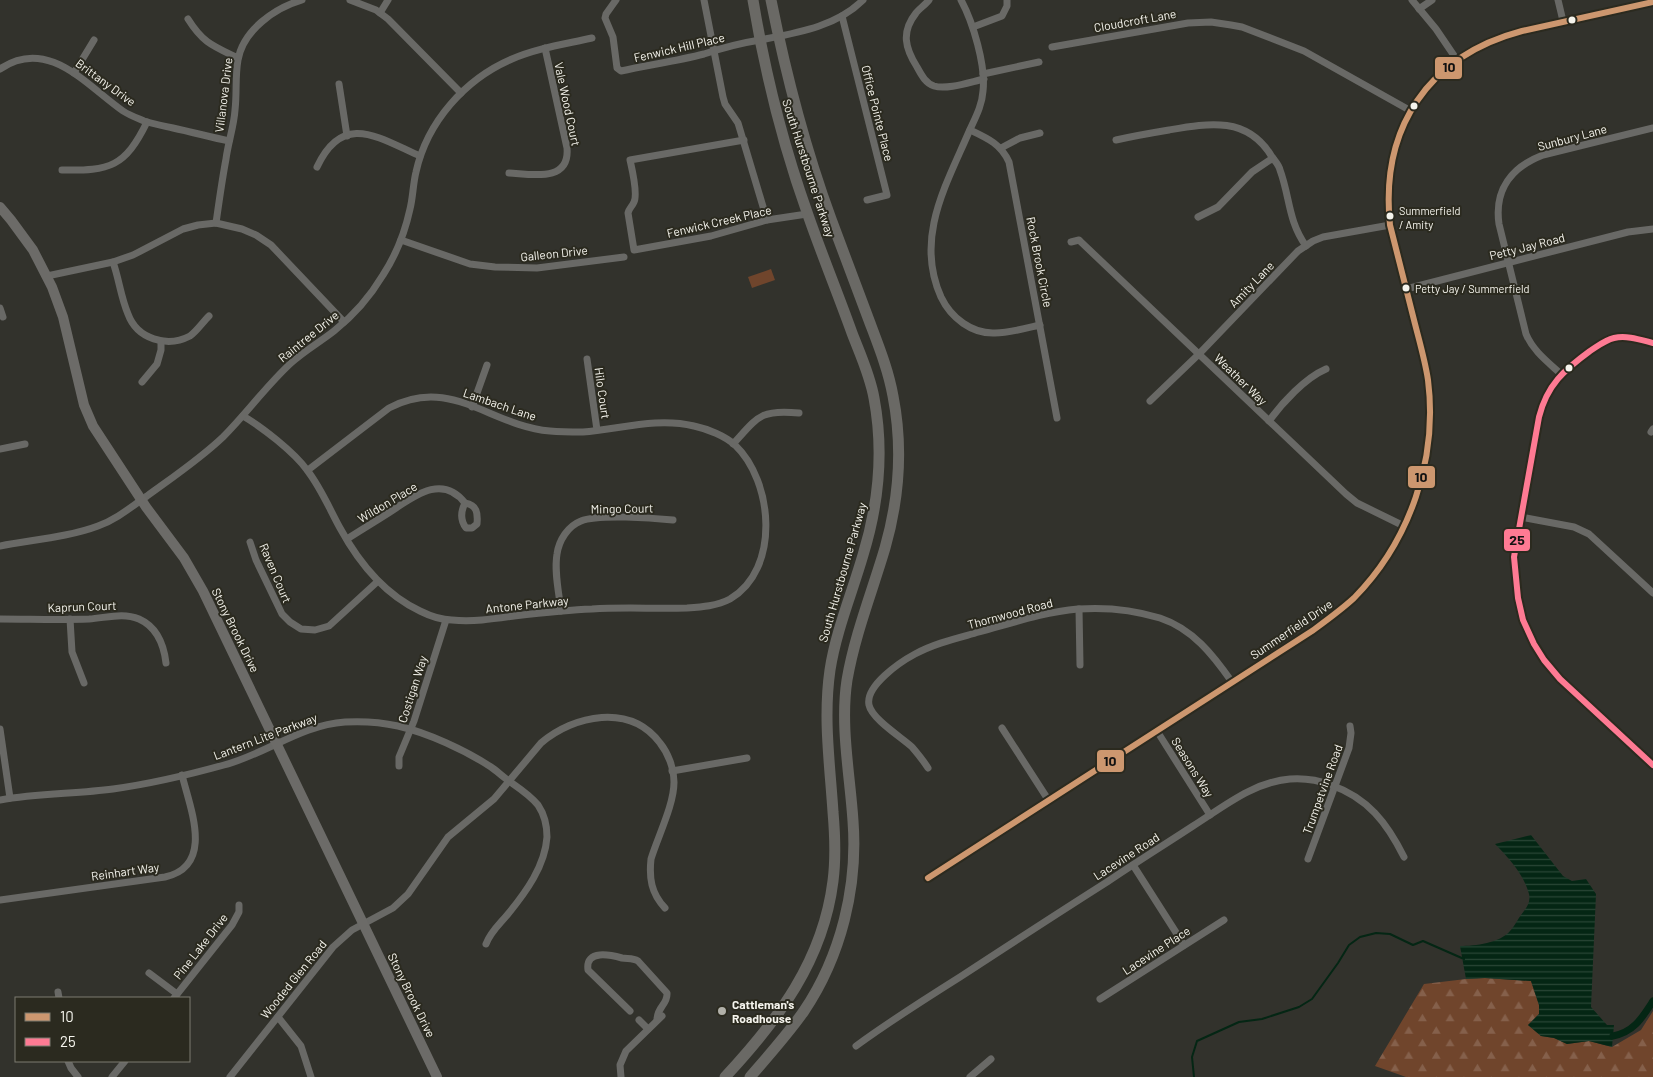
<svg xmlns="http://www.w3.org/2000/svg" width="1653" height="1077" font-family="Barlow,sans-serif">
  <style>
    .forest { fill: url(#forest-firs) }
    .pitch { fill: #70452c }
    .water { fill: url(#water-rules) }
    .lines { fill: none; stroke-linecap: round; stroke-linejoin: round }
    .stream { stroke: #042614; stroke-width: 2 }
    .canal { stroke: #042614; stroke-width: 7 }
    .street { stroke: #696966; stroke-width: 7 }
    .secondary { stroke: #6c6b68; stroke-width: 10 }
    .primary { stroke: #6a6965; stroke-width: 11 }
    .bus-1-casing { stroke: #2b2a1f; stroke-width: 10 }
    .bus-2-casing { stroke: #2b2a1f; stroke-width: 10 }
    .bus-1 { stroke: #cd976f; stroke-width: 6 }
    .bus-2 { stroke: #fe7a93; stroke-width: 6 }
    .bus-dot { fill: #f5f4ed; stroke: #2b2a1f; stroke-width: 2 }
    .poi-dot { fill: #b1b0a9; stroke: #2b2a1f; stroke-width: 2 }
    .labels { text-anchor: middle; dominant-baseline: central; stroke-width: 4; stroke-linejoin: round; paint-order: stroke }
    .bus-label { font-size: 11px; fill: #f5f4ed; stroke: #2b2a1f; text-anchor: start }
    .street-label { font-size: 12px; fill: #f5f4ed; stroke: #2b2a1f }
    .poi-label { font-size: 12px; font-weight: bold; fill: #f5f4ed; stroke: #2b2a1f; text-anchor: start }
    .line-badge { stroke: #2b2a1f; stroke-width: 2 }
    .pale-badge-label { font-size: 14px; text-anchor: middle; font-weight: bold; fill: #111 }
  </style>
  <defs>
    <pattern id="forest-firs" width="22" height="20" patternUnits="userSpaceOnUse" patternTransform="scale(1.25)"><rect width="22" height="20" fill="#70452c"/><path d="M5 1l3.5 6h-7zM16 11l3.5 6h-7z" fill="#85604b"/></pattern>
    <pattern id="water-rules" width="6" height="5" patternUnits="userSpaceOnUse" patternTransform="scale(1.25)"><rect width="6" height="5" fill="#042614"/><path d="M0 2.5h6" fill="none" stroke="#294636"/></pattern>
  </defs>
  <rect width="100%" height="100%" fill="#32322c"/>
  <path class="forest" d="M1485,978L1531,981L1539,1005V1014L1528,1025L1541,1036L1554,1038L1567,1044L1589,1041L1612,1047L1641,1030L1653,1011V1077H1406L1375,1066L1424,984L1466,979Z"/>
  <path class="pitch" d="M771,269L775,280L752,288L748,277Z"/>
  <path class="water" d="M1531,835L1563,876L1572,881L1586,879L1596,894L1591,1007L1607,1025H1614L1612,1047L1589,1041L1567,1044L1554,1038L1541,1036L1528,1025L1539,1014V1005L1531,981L1485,978L1466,979L1460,946C1475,946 1500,943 1510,931C1515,926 1517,920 1521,915C1526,908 1531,903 1529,894C1524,875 1509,858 1495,844Z"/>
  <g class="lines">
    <path class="stream" d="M1194,1077L1192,1057L1197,1041L1239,1022L1262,1019L1299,1007L1312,999L1338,963L1349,945L1360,937L1376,933L1390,934L1413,945L1423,941L1464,959"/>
    <path class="canal" d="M1613,1036C1634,1032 1642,1018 1653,1001"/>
    <g class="street">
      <path d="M350,0L376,10L388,19L461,93"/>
      <path d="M616,0L606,14L605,18L613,37L617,68L621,71C648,65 677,61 704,54C722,48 741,43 760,40C796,33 836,27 863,0"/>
      <path d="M704,0L723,97L725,104L738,123L767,220"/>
      <path d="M929,0C925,5 919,9 916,13C901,32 905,48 917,67C921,74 925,83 934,86C947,90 970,82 984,79"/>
      <path d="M961,0C973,22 986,66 983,91C982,107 974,120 968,134C945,187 915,239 941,297C951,318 972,334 995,333C1010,333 1026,328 1040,325"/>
      <path d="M1412,0L1436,29L1457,60"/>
      <path d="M1558,0L1563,21"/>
      <path d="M1419,9L1432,0"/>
      <path d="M380,13L388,0"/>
      <path d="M842,16L887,195L867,200"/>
      <path d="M188,19C203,43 213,46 238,58"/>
      <path d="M973,27L1002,16L1007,6V0"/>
      <path d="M1052,47L1188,23L1211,22L1231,25L1242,27L1304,51L1411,111"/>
      <path d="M0,69C48,36 87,86 123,111C129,115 137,118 144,121C153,124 164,126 173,128C192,132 210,137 229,141"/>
      <path d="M74,73L94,40"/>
      <path d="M983,74L1039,62"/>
      <path d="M339,84L347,136"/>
      <path d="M970,130C987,138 1001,144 1009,162L1057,418"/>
      <path d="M744,140L630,160C632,169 638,194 634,202C632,207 629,208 628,213L634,250L711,236L767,220L807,214"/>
      <path d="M1116,140C1134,136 1151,133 1169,130C1209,123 1248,116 1272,157C1275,161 1279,165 1280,170C1290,197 1288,221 1306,246"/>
      <path d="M1001,148L1020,138L1040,133"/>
      <path d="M317,167C343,111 379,138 420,156"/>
      <path d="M62,170C110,171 125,167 147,122"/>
      <path d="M509,173C531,174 570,183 567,148L545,48"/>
      <path d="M1198,217L1218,207L1252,172L1273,158"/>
      <path d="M216,223C219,202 222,180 226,159C228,143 234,126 235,110C237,93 235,77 238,60C243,30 275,8 302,0"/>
      <path d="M401,240L470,264L495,267L537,268L624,257"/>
      <path d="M1071,242L1079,240L1081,242L1346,494L1357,503L1404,526"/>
      <path d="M113,262C119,279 121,298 128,314C137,339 167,348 190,336C197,331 202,323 209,316"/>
      <path d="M47,276L113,262L133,255L183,229L198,225L216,223L242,229L256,235L271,245L344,322"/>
      <path d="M1406,289L1628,232L1653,229"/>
      <path d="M0,308L3,317"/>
      <path d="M1653,343C1641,340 1627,335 1614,338C1605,340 1598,346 1590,351C1564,370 1547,385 1539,417L1514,557L1518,598L1523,620L1534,644L1544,660L1560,679L1653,765"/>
      <path d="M587,359L597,430"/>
      <path d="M1561,374C1548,362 1533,351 1526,334L1499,224C1494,189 1512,167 1543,155L1653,128"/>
      <path d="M142,382L157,364L161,350V341"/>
      <path d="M1150,401L1199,354L1298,251L1313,241L1323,237L1390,225"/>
      <path d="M472,407L487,365"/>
      <path d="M243,416C262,427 294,452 307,470C321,488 329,508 340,528C359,563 384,594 420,611C430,616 441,620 452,620C473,622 493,619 514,616C540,613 566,610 592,609C623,607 655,609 687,608C702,607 717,606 730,599C781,569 773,481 735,445C725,436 708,429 694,426C657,417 620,429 583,432C572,432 561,432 550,431C490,426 451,375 389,408L308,470"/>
      <path d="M1269,421C1282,403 1305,378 1326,369"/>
      <path d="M1651,432L1653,429"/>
      <path d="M733,444C758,417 760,409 799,413"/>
      <path d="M0,449L25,444"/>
      <path d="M1521,517L1574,527L1589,534L1653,593"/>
      <path d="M347,539C361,530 376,521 390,512C413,497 442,473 465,503C461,511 460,520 466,528H472L477,524C478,513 477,505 465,503"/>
      <path d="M250,542L256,560L282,614L290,622L301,629L315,630L329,626L377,582"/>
      <path d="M0,546C31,540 69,537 98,526C117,519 131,507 147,496C173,477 200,459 223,437C247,413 266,386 291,363C304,351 320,342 334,331C353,316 371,295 383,275C396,255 405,232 410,209C413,197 413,184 416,172C427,122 465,79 512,59C537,48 566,44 592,38"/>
      <path d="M1079,609L1080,665"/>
      <path d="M561,611C559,593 554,572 557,554C559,540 568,526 581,521C598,514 653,518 673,520"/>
      <path d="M0,619C30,619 60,620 89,619C106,618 123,612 139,619C157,627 164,646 166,663"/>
      <path d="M70,619L72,652L84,683"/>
      <path d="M1002,728L1049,801"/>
      <path d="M0,729L10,798"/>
      <path d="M1157,731L1210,815"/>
      <path d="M399,766V757L414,721L446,620"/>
      <path d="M928,768C923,760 918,754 912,747C901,737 872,719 869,705C865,686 900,662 915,654C935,643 958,638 979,632C1012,623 1044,612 1078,609C1106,607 1134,610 1160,618C1193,629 1213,655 1232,682"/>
      <path d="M672,771L747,758"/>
      <path d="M0,800C37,793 76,794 113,789C150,784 188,775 224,765C266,754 301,725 345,722C363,721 380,722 398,726C428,733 465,750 491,767C497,771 503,777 509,781C519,788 530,795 538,805C544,814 547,826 547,837C545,866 526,892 508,914C500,924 491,931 486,944"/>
      <path d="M1308,859L1349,748L1351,733L1350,726"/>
      <path d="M1133,865L1184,945"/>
      <path d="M928,878L1312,631C1327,620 1341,610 1354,598C1410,541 1438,459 1428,380C1425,360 1419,340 1414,320C1406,289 1398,257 1390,225C1380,128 1428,56 1522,31L1653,2"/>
      <path d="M0,900L165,877C215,866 190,808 182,775"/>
      <path d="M149,973L177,994"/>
      <path d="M58,992L59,998"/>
      <path d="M174,998L232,925L239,912V905"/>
      <path d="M1100,999L1224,920"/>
      <path d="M630,1011L588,970C585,949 611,955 622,958C628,959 633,958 638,961L667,993C668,1005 657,1006 657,1020"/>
      <path d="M278,1017L301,1046L311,1077"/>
      <path d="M639,1020L648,1029"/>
      <path d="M856,1046C890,1021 925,999 960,977C1009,945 1058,913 1107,882C1135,863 1164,845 1193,826C1223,807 1253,782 1290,779C1304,778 1318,780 1331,785C1368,798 1387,823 1404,857"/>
      <path d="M68,1061L71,1068L78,1077"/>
      <path d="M112,1077L125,1061"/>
      <path d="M230,1077L333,947L352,930L393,908L408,894L448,837L494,799L541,743C574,715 630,703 660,743C668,753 674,768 674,782C674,805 658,836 651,859C649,878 651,893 665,908"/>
      <path d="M621,1077L620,1065L626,1051L662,1016"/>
      <path d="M970,1077L991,1059"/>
    </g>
    <path class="secondary" d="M0,207L11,220L33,250L52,287L63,317L84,405L93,426L146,507L184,558L203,591L437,1077"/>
    <g class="primary">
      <path d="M725,1077C778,1020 823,961 833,881C836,858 835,835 833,812C830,765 823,718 830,670C836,631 852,593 863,555C879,503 884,451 874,398C870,375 860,354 852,333C838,294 822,255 808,215C783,145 765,73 753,0"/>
      <path d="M750,1077C769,1055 788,1034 804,1011C841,956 858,887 853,821C850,775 840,726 847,680C855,634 872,592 885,548C899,499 903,447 893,396C888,368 877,342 867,315C855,283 843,251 831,219C805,148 786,75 771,0"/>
    </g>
    <defs>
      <path id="bus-1" d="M928,878L1312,631C1327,620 1341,610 1354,598C1410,541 1438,459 1428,380C1425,360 1419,340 1414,320C1406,289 1398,257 1390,225C1380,128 1428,56 1522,31L1653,2"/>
      <path id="bus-2" d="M1653,343C1641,340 1627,335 1614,338C1605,340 1598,346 1590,351C1564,370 1547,385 1539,417L1514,557L1518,598L1523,620L1534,644L1544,660L1560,679L1653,765"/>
    </defs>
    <use href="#bus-1" class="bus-1-casing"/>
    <use href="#bus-2" class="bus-2-casing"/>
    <use href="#bus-1" class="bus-1"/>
    <use href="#bus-2" class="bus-2"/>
  </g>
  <g class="bus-dot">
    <circle cx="1572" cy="20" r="4.5"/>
    <circle cx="1414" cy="106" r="4.5"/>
    <circle cx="1390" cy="216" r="4.5"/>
    <circle cx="1406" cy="288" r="4.5"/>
    <circle cx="1569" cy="368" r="4.5"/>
  </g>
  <circle class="poi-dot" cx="722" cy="1011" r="5"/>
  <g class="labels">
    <g class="bus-label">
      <text x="1399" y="210">Summerfield<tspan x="1399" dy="14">/ Amity</tspan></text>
      <text x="1415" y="288">Petty Jay / Summerfield</text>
    </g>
    <g class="street-label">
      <text transform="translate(1135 20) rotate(-10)">Cloudcroft Lane</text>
      <text transform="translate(679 47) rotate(-13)">Fenwick Hill Place</text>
      <text transform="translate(106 82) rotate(36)">Brittany Drive</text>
      <text transform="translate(223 95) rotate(-83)">Villanova Drive</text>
      <text transform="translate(568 104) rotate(78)">Vale Wood Court</text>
      <text transform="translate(878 113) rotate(76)">Office Pointe Place</text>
      <text transform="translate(1572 137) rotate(-15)">Sunbury Lane</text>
      <text transform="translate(809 168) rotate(72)">South Hurstbourne Parkway</text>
      <text transform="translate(719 221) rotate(-13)">Fenwick Creek Place</text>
      <text transform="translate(1527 246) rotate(-14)">Petty Jay Road</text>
      <text transform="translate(554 253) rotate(-6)">Galleon Drive</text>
      <text transform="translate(1040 262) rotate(79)">Rock Brook Circle</text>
      <text transform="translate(1251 284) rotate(-46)">Amity Lane</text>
      <text transform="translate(308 336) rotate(-39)">Raintree Drive</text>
      <text transform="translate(1241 379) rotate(44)">Weather Way</text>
      <text transform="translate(603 393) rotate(82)">Hilo Court</text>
      <text transform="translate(500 404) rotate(19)">Lambach Lane</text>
      <text transform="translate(387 502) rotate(-31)">Wildon Place</text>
      <text transform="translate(622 508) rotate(-1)">Mingo Court</text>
      <text transform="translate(842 572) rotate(-74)">South Hurstbourne Parkway</text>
      <text transform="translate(276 573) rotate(67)">Raven Court</text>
      <text transform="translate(527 604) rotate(-6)">Antone Parkway</text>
      <text transform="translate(82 606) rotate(-2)">Kaprun Court</text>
      <text transform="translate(1010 613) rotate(-15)">Thornwood Road</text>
      <text transform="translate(1291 629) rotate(-34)">Summerfield Drive</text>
      <text transform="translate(236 630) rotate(64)">Stony Brook Drive</text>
      <text transform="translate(412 689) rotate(-72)">Costigan Way</text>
      <text transform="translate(265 736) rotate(-21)">Lantern Lite Parkway</text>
      <text transform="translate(1193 767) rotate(58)">Seasons Way</text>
      <text transform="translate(1322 789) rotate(-70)">Trumpetvine Road</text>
      <text transform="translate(1126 856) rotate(-33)">Lacevine Road</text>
      <text transform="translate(125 871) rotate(-8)">Reinhart Way</text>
      <text transform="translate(200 946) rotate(-52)">Pine Lake Drive</text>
      <text transform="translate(1156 950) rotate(-33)">Lacevine Place</text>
      <text transform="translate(293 979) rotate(-51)">Wooded Glen Road</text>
      <text transform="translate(412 995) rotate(64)">Stony Brook Drive</text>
    </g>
    <g class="poi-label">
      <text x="732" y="1004">Cattleman's<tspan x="732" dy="14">Roadhouse</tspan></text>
    </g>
  </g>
  <g class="line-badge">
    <rect x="1434" y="56" width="29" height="24" rx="5" fill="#cd976f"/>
    <rect x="1407" y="465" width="29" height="24" rx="5" fill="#cd976f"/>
    <rect x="1503" y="528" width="28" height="24" rx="5" fill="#fe7a93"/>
    <rect x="1096" y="749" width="29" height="24" rx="5" fill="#cd976f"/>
  </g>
  <g class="pale-badge-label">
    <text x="1449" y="72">10</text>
    <text x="1421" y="482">10</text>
    <text x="1517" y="545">25</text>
    <text x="1110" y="766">10</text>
  </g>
  <rect x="15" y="997" width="175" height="65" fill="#2b2a1f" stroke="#7c7b71"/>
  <rect x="25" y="1013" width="25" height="8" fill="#cd976f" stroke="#7c7b71"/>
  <text x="60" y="1022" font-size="15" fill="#f5f4ed">10</text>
  <rect x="25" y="1038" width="25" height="8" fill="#fe7a93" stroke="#7c7b71"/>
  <text x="60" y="1047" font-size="15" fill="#f5f4ed">25</text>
</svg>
